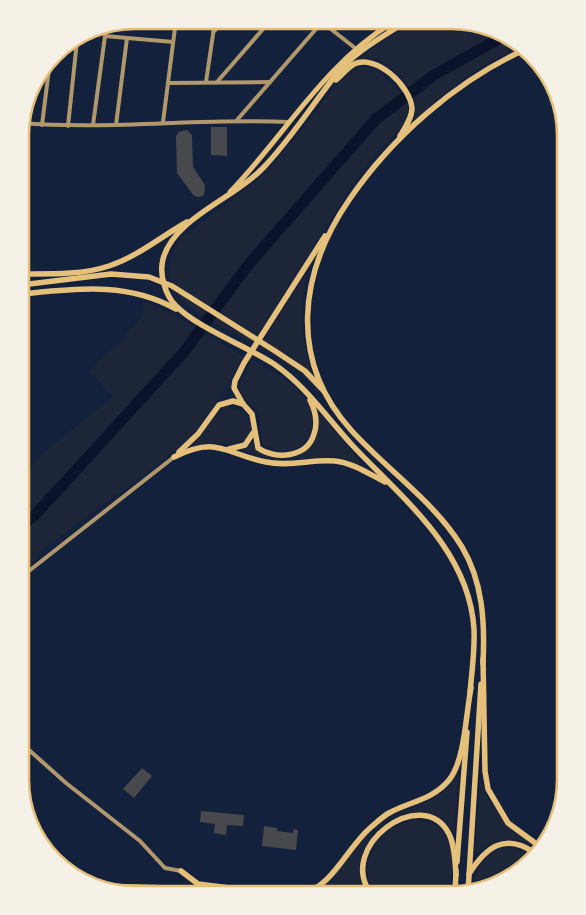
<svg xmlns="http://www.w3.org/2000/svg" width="586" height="915" font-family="'Roboto Serif',serif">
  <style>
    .green { fill: #1d2539 }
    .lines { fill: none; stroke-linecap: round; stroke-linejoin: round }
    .river { stroke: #0b132b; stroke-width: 11 }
    .building { fill: #48494c }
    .minor { stroke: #b1986c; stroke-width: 4 }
    .secondary { stroke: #e5c07b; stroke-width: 5 }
    .primary { stroke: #e5c07b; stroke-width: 5.5 }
    .trunk { stroke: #e5c07b; stroke-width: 5.5 }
    .rim { fill: none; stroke: #e5c07b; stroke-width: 2.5 }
  </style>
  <rect width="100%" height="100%" fill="#14213d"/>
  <g class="green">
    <path d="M411,22H474L523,46C482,63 445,90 413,121C415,114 417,106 415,98C411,84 390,64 376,59C370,57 364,59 357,60Z"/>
    <path d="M358,66L374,68L401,92L407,101L408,111L403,125L360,173L252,343C211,320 139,295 182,237L253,184L274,164L344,76Z"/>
    <path d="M307,272C298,318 301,350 320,393L299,372L260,347Z"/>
    <path d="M143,301L171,313L245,357L212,408L192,436L152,469L39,552V556L20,572V478L49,448L113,397L89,371L121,341L143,315Z"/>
    <path d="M251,360C272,371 296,383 309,404C327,434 287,469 262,443L259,414L246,400L239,387Z"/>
    <path d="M228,406C243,408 261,425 245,439C236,448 205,442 191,446C206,434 213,410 228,406Z"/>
    <path d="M316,408L366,469L348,460L335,457L270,460L240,450L252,443C263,471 331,457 316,408Z"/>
    <path d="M459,770L454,832C411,781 338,841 366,895H314C330,884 338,870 349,855C358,844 369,834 379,825C409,801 440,811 459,770Z"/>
    <path d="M480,779L488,799L503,820L515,832L540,850L538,851C517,835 493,836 475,856Z"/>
    <path d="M411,820C460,821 453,859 449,895H377C353,865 378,829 411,820Z"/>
    <path d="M511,847L532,856L496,886L474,891C475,866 485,850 511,847Z"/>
  </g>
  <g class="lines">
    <path class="river" d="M20,527L35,515L184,352L248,265L376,119L434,75L504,36"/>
  </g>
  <g class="building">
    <path d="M211,127H227V156L211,155Z"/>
    <path d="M187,130L192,135L193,167L205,185L204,195L199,197L194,196L177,173L176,136L179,132Z"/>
    <path d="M142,768L152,776L134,798L123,789Z"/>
    <path d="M201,811L244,815L243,826L227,825L226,835L214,833L215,824L200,822Z"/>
    <path d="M264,826L277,828V831L293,833L294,829L298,830L296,850L262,846Z"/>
  </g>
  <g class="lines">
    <g class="minor">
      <path d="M322,22L355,48"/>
      <path d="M213,32L225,21"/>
      <path d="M206,82L215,21"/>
      <path d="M217,82L270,21"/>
      <path d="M168,83L270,82"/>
      <path d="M237,120L323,21"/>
      <path d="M163,122L176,20"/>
      <path d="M21,123C110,130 199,118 288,122"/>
      <path d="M42,125L50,61"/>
      <path d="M93,125L105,36L173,42"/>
      <path d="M116,125L127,38"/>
      <path d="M68,126L77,41"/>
      <path d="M20,578L174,457"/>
      <path d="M20,742L66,783L140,841L165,868L181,871"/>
    </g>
    <path class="secondary" d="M230,192C286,134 322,66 393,22"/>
    <g class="primary">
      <path d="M405,22C383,37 356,51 339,71C313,103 292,138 263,168C235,198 174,218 163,259C159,274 165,295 176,306C198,328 246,346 274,364C306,386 327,418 353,446C403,499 469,550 474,629C475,650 472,671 470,692"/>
      <path d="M336,80C342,75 347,68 354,64C377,54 410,86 412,108C412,118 405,128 400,136"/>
      <path d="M21,274C50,274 82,275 109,266C137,257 162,236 187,222"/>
      <path d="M21,285L111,274L149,277L172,286L275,351L305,371L323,390"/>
      <path d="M21,294C75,289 126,281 176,309"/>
      <path d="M310,400C315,410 318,423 314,434C307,458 275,460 258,448L252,414L243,404L234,388L235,381L244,363L325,236"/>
      <path d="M229,449L245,445L253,433"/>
      <path d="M179,452L198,434L219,405L233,401L243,404"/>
      <path d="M174,457C218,435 225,454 266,462C289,467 312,459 335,461C353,463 369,474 385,482"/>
      <path d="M483,663C485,623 483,582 462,547C434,501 387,470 351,430C288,360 299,273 349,200C392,137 456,81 526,49"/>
      <path d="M457,862L467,732"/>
      <path d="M468,892L481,684"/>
      <path d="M455,894L456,871"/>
    </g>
    <g class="trunk">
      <path d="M483,659L485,771L488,789L508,823L542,848"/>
      <path d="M181,871L198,884L230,888L248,894"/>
      <path d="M469,874C486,847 505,832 535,853"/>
      <path d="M101,886L171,888L242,894"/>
      <path d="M300,895C333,887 346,849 370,828C376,823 382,817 389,813C408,802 433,800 449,780C465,761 466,712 471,688"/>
      <path d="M372,895C334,847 423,783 449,834C455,846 455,862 456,875"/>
    </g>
  </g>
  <path d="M0 0H586V915H0ZM135 29H451A106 106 0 0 1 557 135V780A106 106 0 0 1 451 886H135A106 106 0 0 1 29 780V135A106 106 0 0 1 135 29Z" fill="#f6f1e7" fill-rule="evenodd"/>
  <path class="rim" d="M135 29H451A106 106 0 0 1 557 135V780A106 106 0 0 1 451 886H135A106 106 0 0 1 29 780V135A106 106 0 0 1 135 29Z"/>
</svg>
